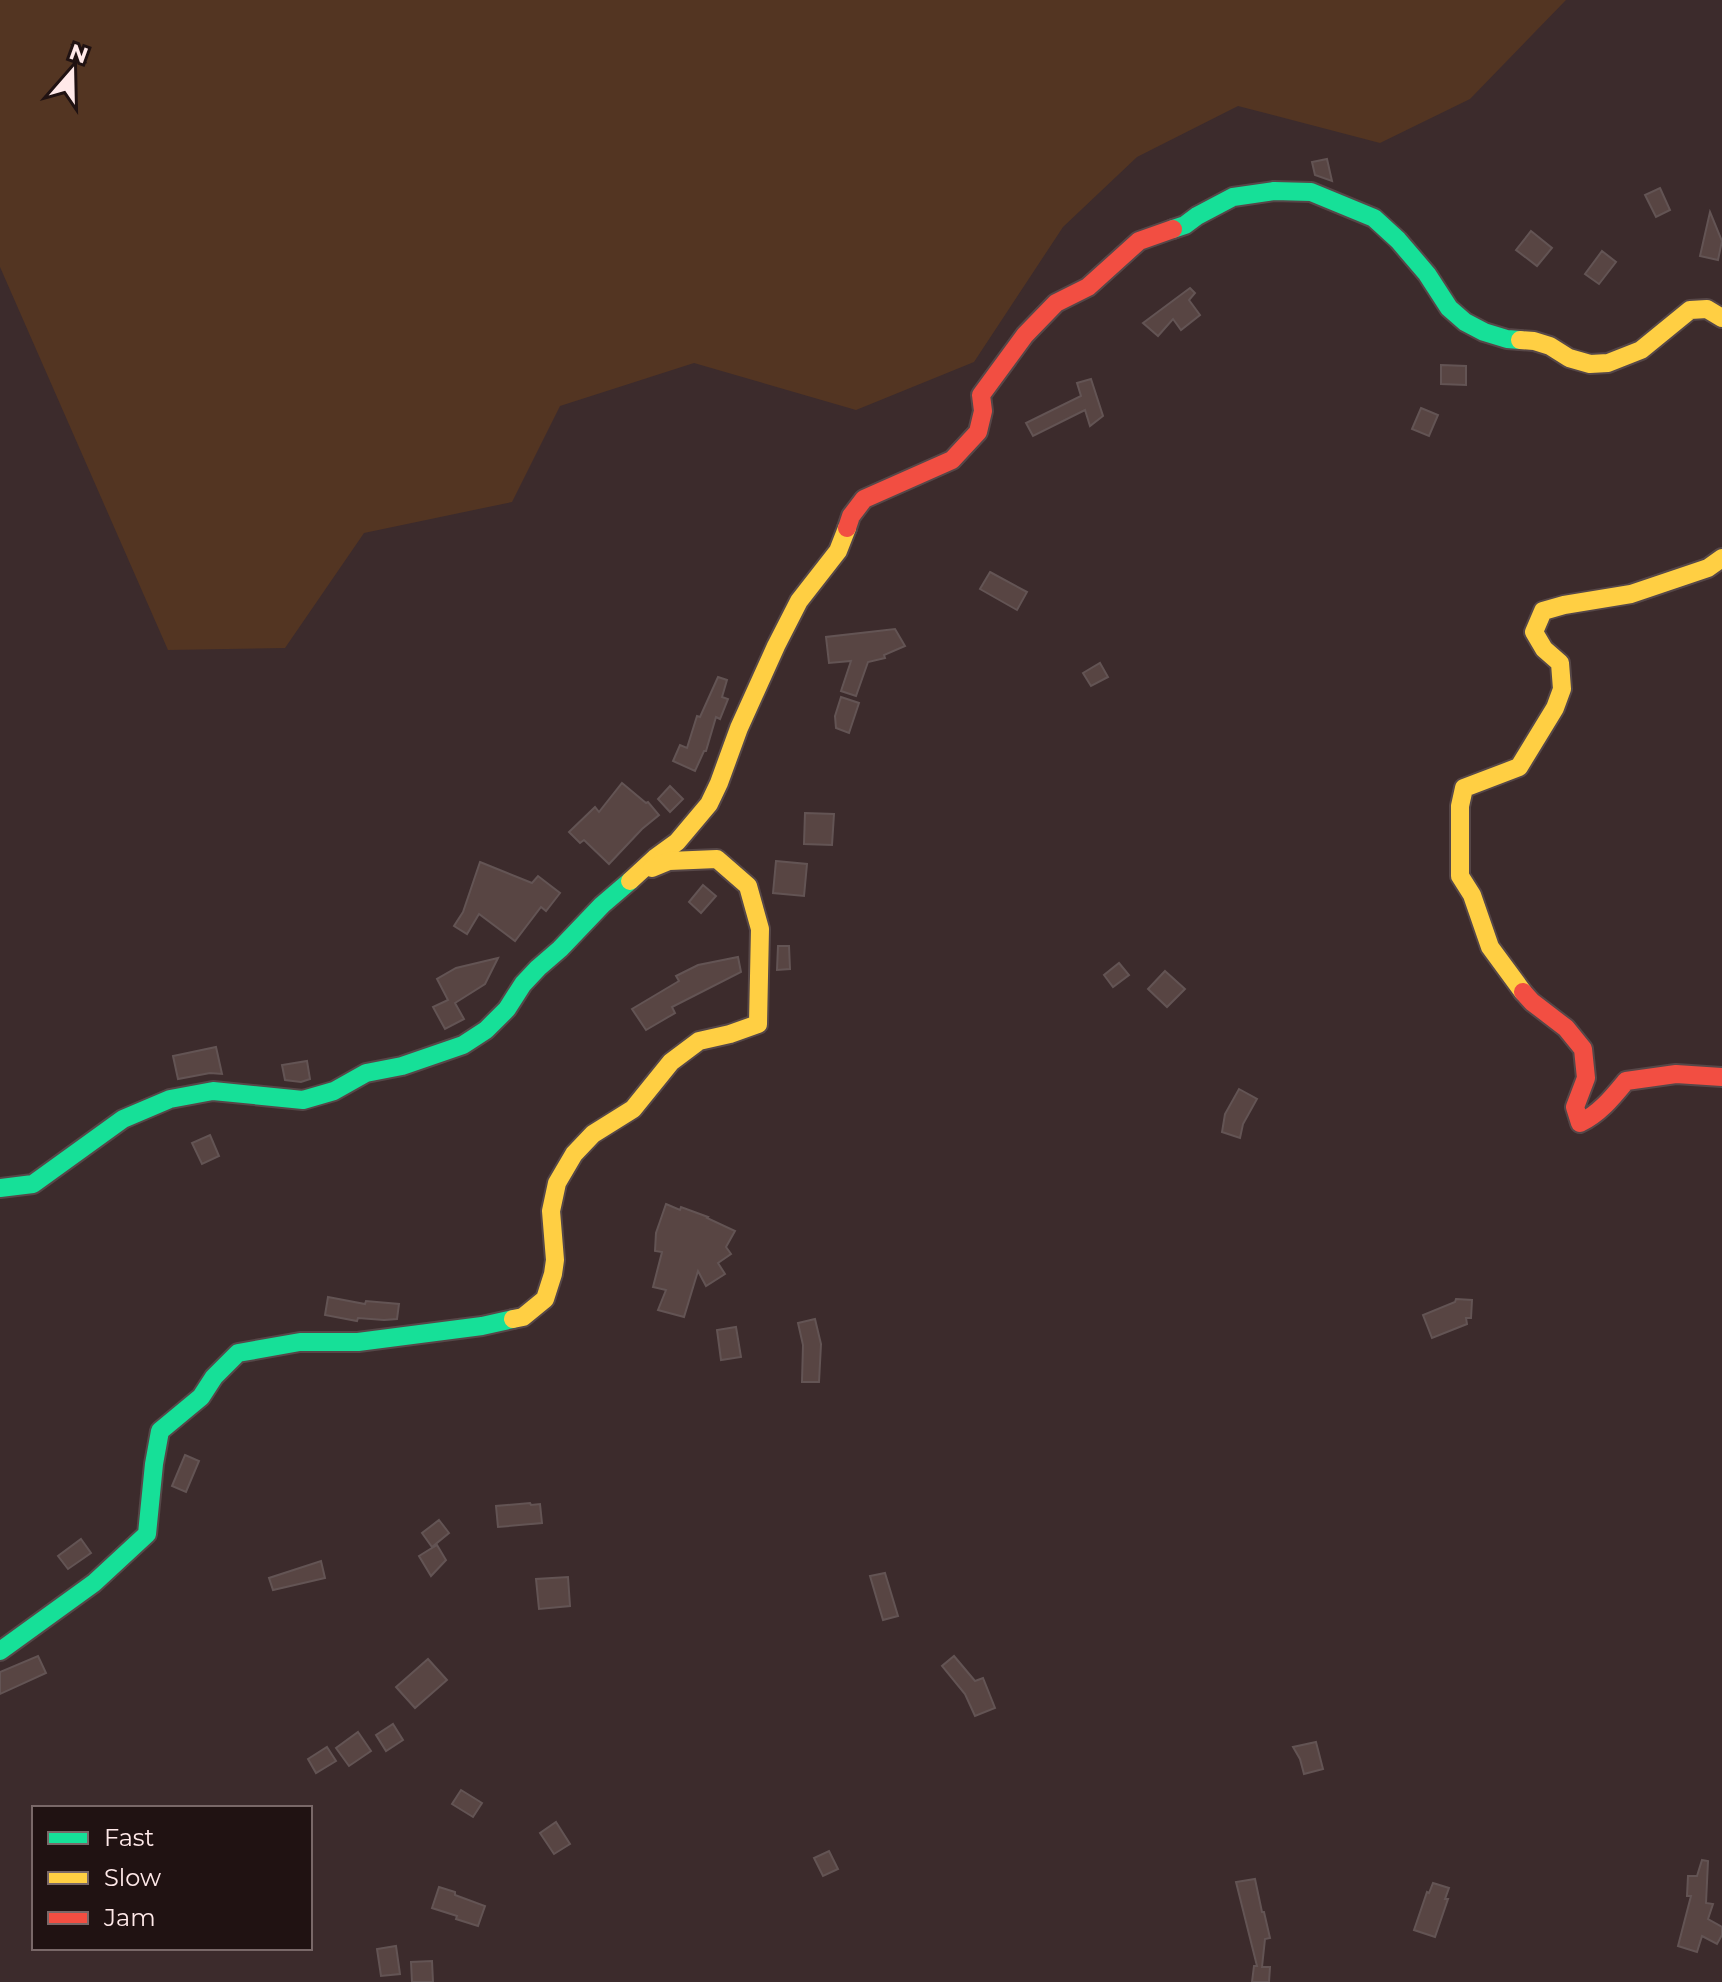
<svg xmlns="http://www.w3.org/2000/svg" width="1722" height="1982" font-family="Montserrat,sans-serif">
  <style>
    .green { fill: #533522 }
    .building { fill: #584543; stroke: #635454; stroke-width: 2 }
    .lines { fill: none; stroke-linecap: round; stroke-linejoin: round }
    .fast-casing { stroke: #564748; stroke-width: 22 }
    .slow-casing { stroke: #564748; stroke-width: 22 }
    .jam-casing { stroke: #564748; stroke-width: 22 }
    .fast { stroke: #16e098; stroke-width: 18 }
    .slow { stroke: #ffcf43; stroke-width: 18 }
    .jam { stroke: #f24e42; stroke-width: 18 }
  </style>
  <rect width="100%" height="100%" fill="#3c2b2c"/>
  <path class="green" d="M0,0H1566L1470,99L1380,143L1238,106L1137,157L1063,227L974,362L856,410L694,363L560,406L512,502L364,533L285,648L168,650L0,267Z"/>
  <g class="building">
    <path d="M1327,159L1332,181L1315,175L1312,162Z"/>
    <path d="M1660,188L1670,210L1656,217L1645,195Z"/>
    <path d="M1710,212L1722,241L1718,260L1700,256Z"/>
    <path d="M1531,231L1552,248L1537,266L1516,250Z"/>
    <path d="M1602,251L1616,262L1599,284L1585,274Z"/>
    <path d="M1190,288L1195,293L1189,300L1200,315L1181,330L1173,319L1158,336L1143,323Z"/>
    <path d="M1441,365L1466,366V385L1441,384Z"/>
    <path d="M1091,379L1103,416L1090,426L1085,410L1033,436L1026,423L1081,396L1077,383Z"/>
    <path d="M1421,408L1438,415L1429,436L1412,429Z"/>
    <path d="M990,572L1027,592L1017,610L980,589Z"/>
    <path d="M895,629L905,646L884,655L885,658L868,662L856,696L841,691L851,661L829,663L826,637Z"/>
    <path d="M1100,663L1108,677L1091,686L1083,673Z"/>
    <path d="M718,677L727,680L722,697L728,699L720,719L716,717L706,751H704L695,771L673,761L680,745L687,748L697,716L700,717Z"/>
    <path d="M841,697L859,703L849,733L836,728L835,716Z"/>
    <path d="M622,783L646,803L648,802L659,815L642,829L609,864L584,840L580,843L569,832L595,807L599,812Z"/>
    <path d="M670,786L683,799L670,812L658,799Z"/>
    <path d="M805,813L834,814L832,845L804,844Z"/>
    <path d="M776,861L807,864L804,896L773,893Z"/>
    <path d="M480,862L532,883L538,876L560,893L546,911L541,907L515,941L479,914L467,934L454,926L463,912Z"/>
    <path d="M703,885L716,896L701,913L689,902Z"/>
    <path d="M778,946H789L790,969L777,970Z"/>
    <path d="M738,957L741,972L672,1007L675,1013L646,1030L632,1009L679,981L676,976L698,965Z"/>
    <path d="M498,958L485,984L455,1003L464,1019L445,1029L433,1007L448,1000L437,979L456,968Z"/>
    <path d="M1119,963L1129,975L1113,987L1104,975Z"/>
    <path d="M1165,971L1185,989L1167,1007L1148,989Z"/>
    <path d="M216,1047L222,1074L210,1073L178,1079L173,1056Z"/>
    <path d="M307,1061L310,1079L301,1082L285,1080L282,1065Z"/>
    <path d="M1239,1089L1257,1099L1243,1124L1240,1138L1222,1132L1225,1114Z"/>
    <path d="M210,1135L219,1156L202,1164L192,1143Z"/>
    <path d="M666,1204L680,1210L681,1207L708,1217L707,1218L735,1231L726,1247L731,1254L718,1263L725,1274L706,1286L698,1271L684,1317L658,1310L666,1290L653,1287L662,1252L655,1251L656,1233Z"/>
    <path d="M328,1297L365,1304L366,1301L399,1304L397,1319L384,1320L358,1318L357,1321L325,1315Z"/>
    <path d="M1456,1299L1472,1300L1471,1318H1466L1467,1324L1432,1338L1423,1315L1455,1302Z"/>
    <path d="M815,1319L821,1344L819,1382H802L803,1345L798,1323Z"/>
    <path d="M736,1327L741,1357L721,1360L717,1330Z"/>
    <path d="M185,1455L199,1461L186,1492L172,1486Z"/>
    <path d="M530,1503L531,1505L540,1504L542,1523L498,1527L496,1506Z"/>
    <path d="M439,1520L449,1533L432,1547L422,1533Z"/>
    <path d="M81,1539L91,1553L68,1569L58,1556Z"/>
    <path d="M437,1545L446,1560L431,1576L419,1556Z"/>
    <path d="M321,1561L325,1578L273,1590L269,1578Z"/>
    <path d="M885,1573L898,1616L883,1620L870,1576Z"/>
    <path d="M568,1577L570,1606L539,1609L536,1579Z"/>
    <path d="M38,1656L46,1673L0,1694V1672Z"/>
    <path d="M954,1656L975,1681L983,1678L995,1708L975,1716L965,1694L942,1666Z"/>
    <path d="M428,1659L447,1680L415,1708L396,1687Z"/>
    <path d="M393,1724L403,1740L386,1751L376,1735Z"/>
    <path d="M358,1732L371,1751L349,1766L336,1748Z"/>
    <path d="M1316,1742L1323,1769L1304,1774L1300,1759L1293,1747Z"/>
    <path d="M327,1747L336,1761L316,1773L308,1759Z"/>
    <path d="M461,1790L482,1803L473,1817L452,1804Z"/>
    <path d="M556,1822L570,1844L554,1854L540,1833Z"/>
    <path d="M829,1851L838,1869L823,1876L814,1858Z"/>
    <path d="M1702,1860L1708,1861L1706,1903L1713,1904L1708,1919L1722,1927V1935L1717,1944L1702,1936L1697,1952L1678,1946L1691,1896H1687L1688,1876H1697Z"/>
    <path d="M1255,1879L1262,1912H1264L1270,1938L1265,1939L1262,1967H1270L1269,1982H1252L1254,1966H1257L1236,1882Z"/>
    <path d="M1433,1883L1449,1888L1445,1899H1448L1435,1937L1414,1930L1427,1892L1429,1893Z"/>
    <path d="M439,1887L455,1892V1895L485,1906L478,1926L456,1919L457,1916L432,1908Z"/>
    <path d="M396,1946L400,1974L381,1976L377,1949Z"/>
    <path d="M432,1961L433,1982H412L411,1962Z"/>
  </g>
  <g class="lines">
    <defs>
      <g id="fast">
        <path d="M1173,229L1185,225L1197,216L1233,197L1274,191L1311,192L1374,218L1398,240L1427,274L1449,308L1465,322L1484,332L1507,339L1520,340"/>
        <path d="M0,1188L33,1184L123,1119L170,1099L213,1091L303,1100L334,1091L366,1073L402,1066L463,1045L486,1030L507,1009L523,984L538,968L560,949L602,905L630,881"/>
        <path d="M0,1651L94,1583L147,1534L154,1464L160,1431L201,1397L214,1377L238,1353L300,1342H358L482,1326L513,1319"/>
      </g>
      <g id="slow">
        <path d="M1520,340L1534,341L1550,346L1569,358L1590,364L1608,363L1641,350L1690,310L1707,309L1722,318"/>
        <path d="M630,881L655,858L677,842L709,804L719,783L739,728L776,646L799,601L838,551L847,528"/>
        <path d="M1523,992L1490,947L1472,895L1460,876V806L1464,788L1519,767L1555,708L1562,689L1560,663L1544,649L1534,632L1543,611L1564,605L1631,594L1708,568L1722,558"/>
        <path d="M513,1319L523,1317L545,1299L553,1274L555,1260L551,1211L557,1183L574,1154L593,1134L633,1109L671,1062L699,1041L730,1034L758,1024L760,929L748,886L717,859L669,861L652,868"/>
      </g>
      <g id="jam">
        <path d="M847,528L851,516L864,499L952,460L978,432L983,411L981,395L1025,335L1056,303L1088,287L1139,241L1173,229"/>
        <path d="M1523,992L1532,1002L1566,1028L1583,1049L1586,1078L1575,1107L1580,1123C1600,1113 1612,1098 1626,1081L1676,1074L1722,1077"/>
      </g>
    </defs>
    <use href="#fast" class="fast-casing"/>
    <use href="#slow" class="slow-casing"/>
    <use href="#jam" class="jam-casing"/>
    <use href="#fast" class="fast"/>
    <use href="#slow" class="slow"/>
    <use href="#jam" class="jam"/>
  </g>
  <rect x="32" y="1806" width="280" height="144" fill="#201212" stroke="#796868" stroke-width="2"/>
  <rect x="48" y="1832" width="40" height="12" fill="#16e098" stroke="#796868" stroke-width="2"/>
  <text x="104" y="1846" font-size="24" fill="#ffe9e9">Fast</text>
  <rect x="48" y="1872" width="40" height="12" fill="#ffcf43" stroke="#796868" stroke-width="2"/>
  <text x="104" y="1886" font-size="24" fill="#ffe9e9">Slow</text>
  <rect x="48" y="1912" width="40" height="12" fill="#f24e42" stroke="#796868" stroke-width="2"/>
  <text x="104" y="1926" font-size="24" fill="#ffe9e9">Jam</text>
  <g transform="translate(72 72) rotate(20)" stroke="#201212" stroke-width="6" paint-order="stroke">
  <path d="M0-6L14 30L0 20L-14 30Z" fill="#ffe9e9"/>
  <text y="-12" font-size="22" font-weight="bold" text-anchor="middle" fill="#ffe9e9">N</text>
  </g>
</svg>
